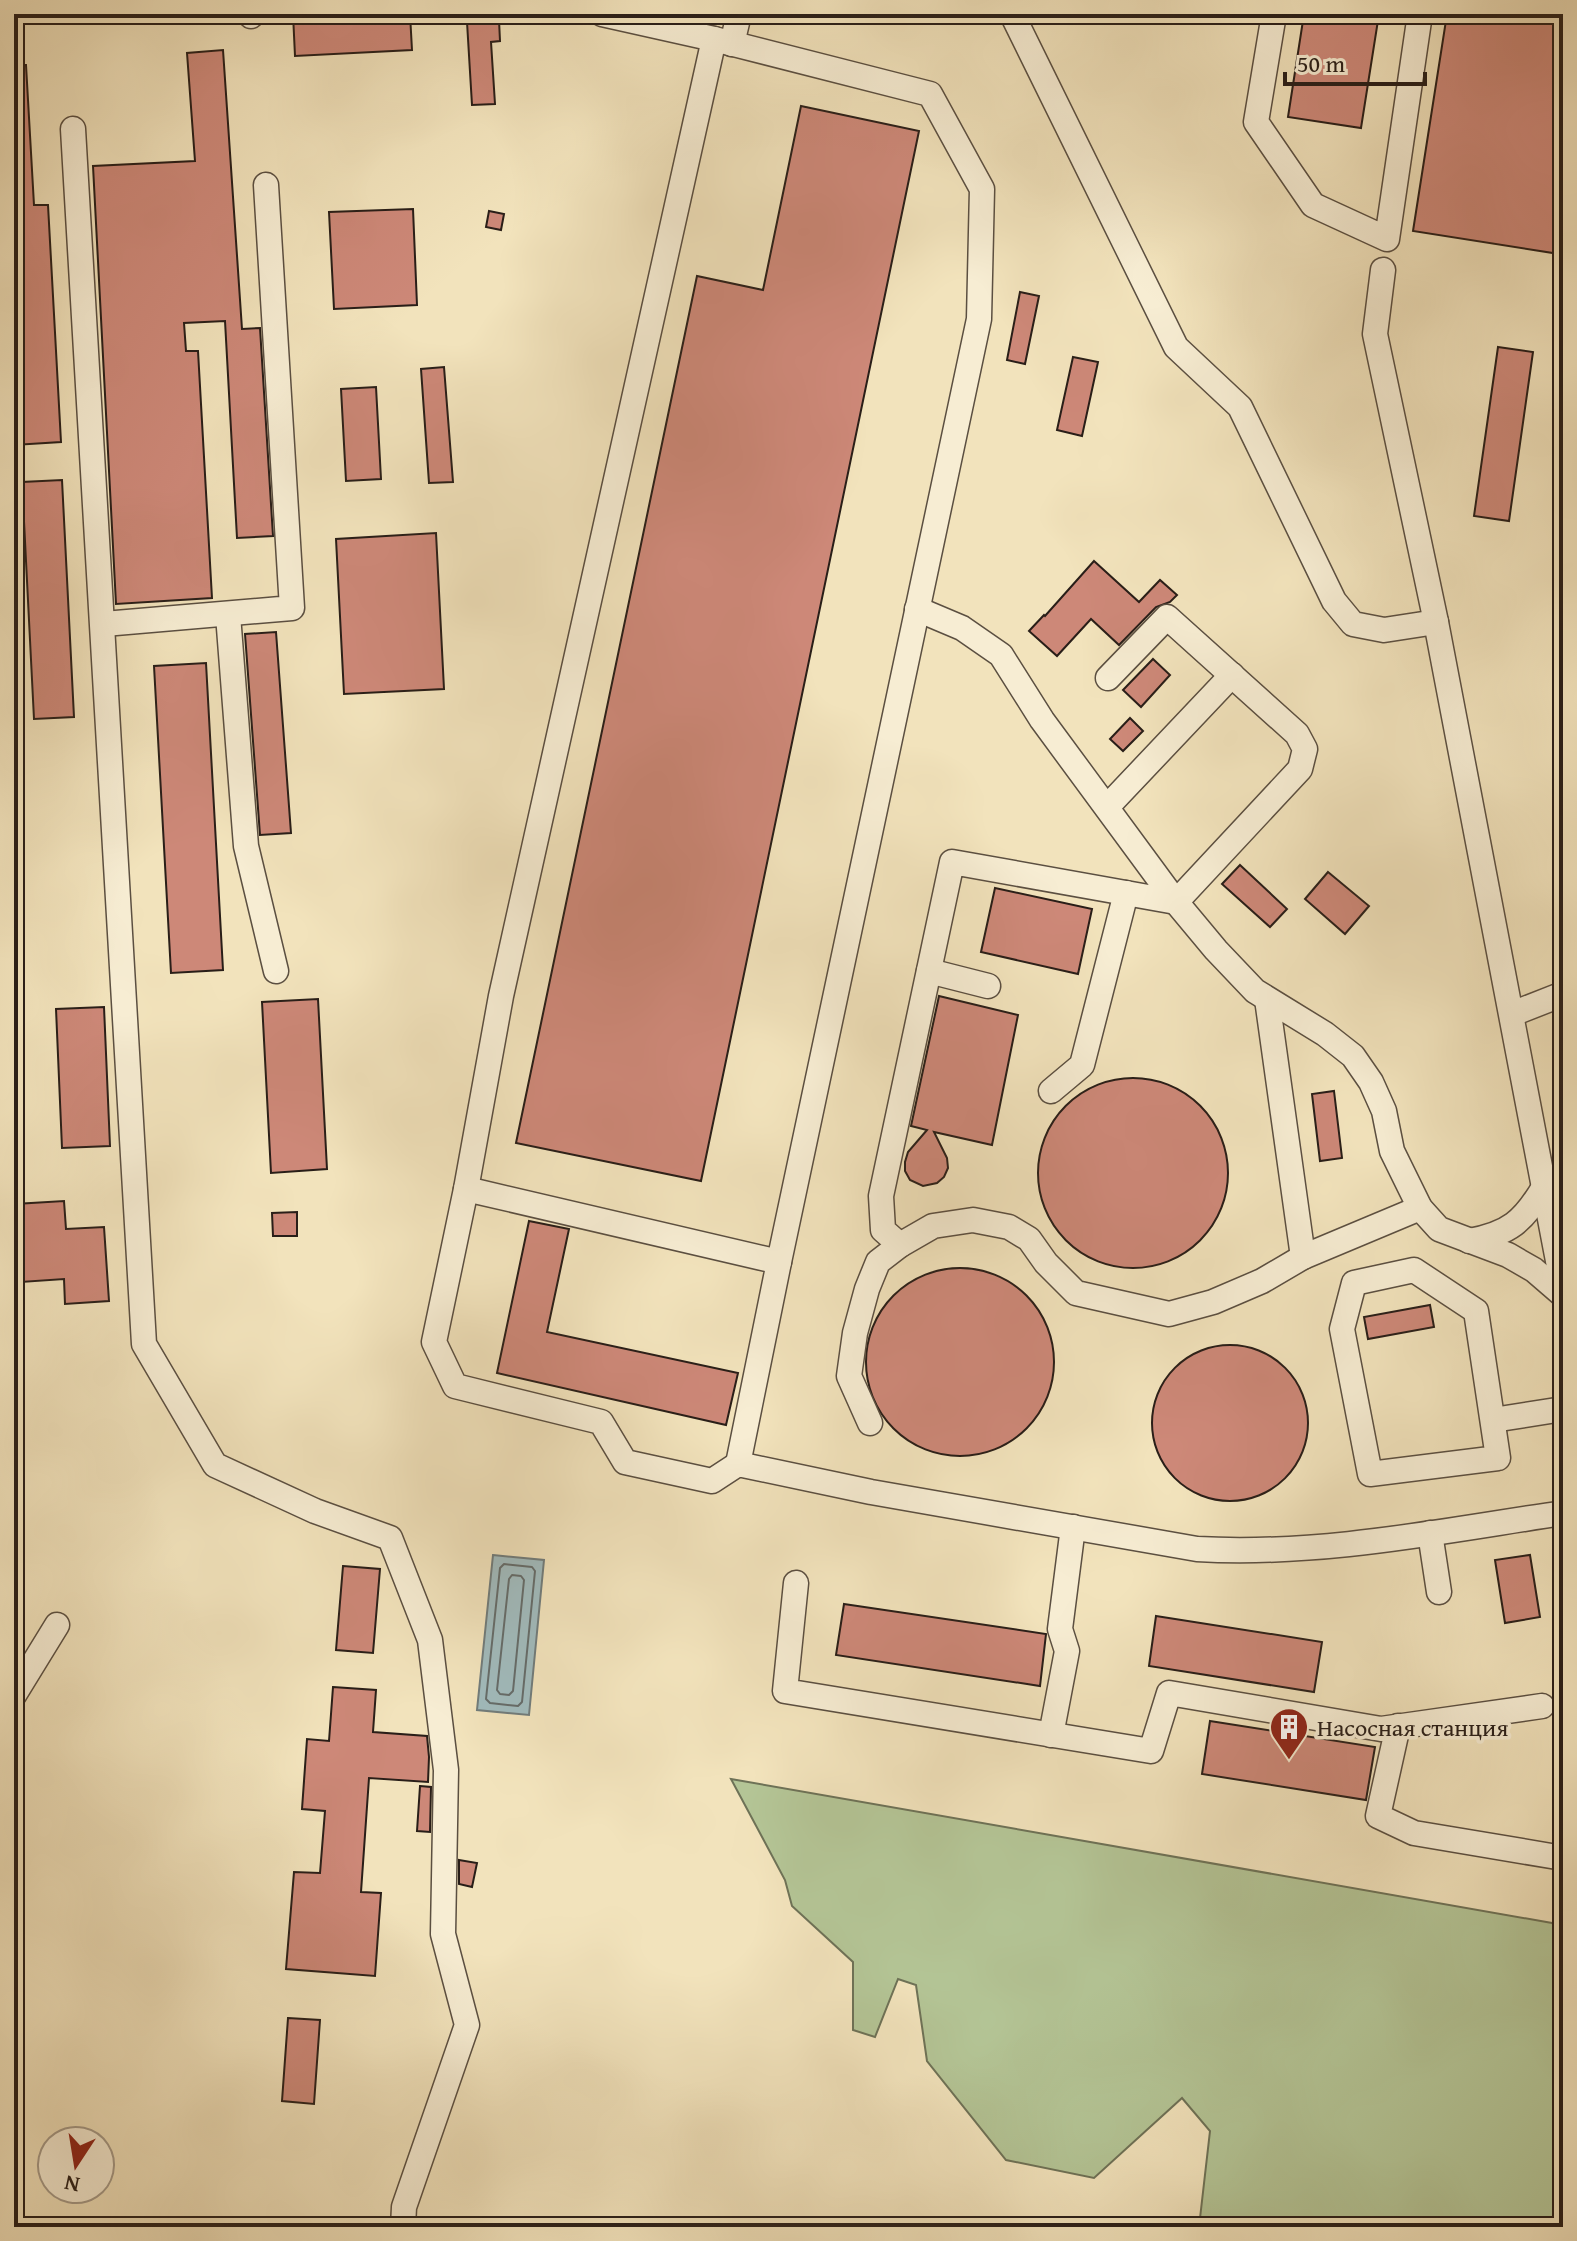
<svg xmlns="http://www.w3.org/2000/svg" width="1577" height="2241" font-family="'Gentium Book Plus',serif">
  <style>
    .green { fill: #b4c596; stroke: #6e7257; stroke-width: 2 }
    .water { fill: #a1bbbd; stroke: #717c7b; stroke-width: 2 }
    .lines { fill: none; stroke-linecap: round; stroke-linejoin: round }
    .shore { stroke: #656c6a; stroke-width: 2 }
    .building { fill: #cd8878; stroke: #291e18; stroke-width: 2 }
    .minor-casing { stroke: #5b4f41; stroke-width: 27 }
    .minor { stroke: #f7edd3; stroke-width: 24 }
    .labels { text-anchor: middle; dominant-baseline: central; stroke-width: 7; stroke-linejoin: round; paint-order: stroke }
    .poi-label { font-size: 24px; fill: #291e18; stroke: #f7edd3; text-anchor: start }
  </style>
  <rect width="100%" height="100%" fill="#f2e3bc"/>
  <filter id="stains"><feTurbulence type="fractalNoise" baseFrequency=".0025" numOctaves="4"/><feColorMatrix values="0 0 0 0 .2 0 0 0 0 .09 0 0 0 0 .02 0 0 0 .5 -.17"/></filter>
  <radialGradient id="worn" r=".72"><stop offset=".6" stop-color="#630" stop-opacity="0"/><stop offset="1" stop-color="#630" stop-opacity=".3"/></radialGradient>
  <path class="green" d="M731,1779L1552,1923L1563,1929V2227H1199L1210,2131L1182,2098L1094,2178L1006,2160L927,2061L916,1985L898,1979L875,2037L853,2030V1962L792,1906L785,1880Z"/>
  <path class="water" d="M493,1555L544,1560L529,1715L477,1710Z"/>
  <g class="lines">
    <g class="shore">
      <path d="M504,1564L532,1567L535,1571L522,1702L518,1706L490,1703L486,1699L500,1568Z"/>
      <path d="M512,1575L521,1576L524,1580L513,1691L509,1695L500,1694L497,1690L509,1579Z"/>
    </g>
  </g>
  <g class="building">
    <path d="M293,14H410L412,50L295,56Z"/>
    <path d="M1304,14H1379L1361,128L1288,117Z"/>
    <path d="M1447,14H1563V191L1553,253L1413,231Z"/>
    <path d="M499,20L500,41L491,42L495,104L472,105L467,22Z"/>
    <path d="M223,50L242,329L260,328L273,536L237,538L225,321L184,323L186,351H198L212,598L116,604L93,166L195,161L187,53Z"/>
    <path d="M14,65H26L34,205H48L61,442L14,445Z"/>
    <path d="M801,106L919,131L701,1181L516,1143L697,276L763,290Z"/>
    <path d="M413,209L417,305L334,309L329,212Z"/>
    <path d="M489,211L504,214L501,230L486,227Z"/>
    <path d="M1020,292L1039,296L1025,364L1007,360Z"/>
    <path d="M1498,347L1533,352L1509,521L1474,516Z"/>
    <path d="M1073,357L1098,362L1082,436L1057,430Z"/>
    <path d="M444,367L453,482L429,483L421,369Z"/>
    <path d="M376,387L381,479L346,481L341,389Z"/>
    <path d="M62,480L74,717L34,719L22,482Z"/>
    <path d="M436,533L444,689L344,694L336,539Z"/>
    <path d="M1094,561L1139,602L1160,580L1177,595L1170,602L1156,607L1119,645L1091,619L1057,656L1029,631L1044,615L1045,616Z"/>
    <path d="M276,632L291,833L260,835L245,634Z"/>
    <path d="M1153,659L1170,675L1141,707L1123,690Z"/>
    <path d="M206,663L223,970L171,973L154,666Z"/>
    <path d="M1130,718L1143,731L1123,751L1110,739Z"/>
    <path d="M1240,865L1287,909L1270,927L1222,884Z"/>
    <path d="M1328,872L1369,906L1345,934L1305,899Z"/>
    <path d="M995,888L1092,909L1078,974L981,952Z"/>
    <path d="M939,996L1018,1015L992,1145L934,1132L947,1158L948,1168L944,1177L937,1183L923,1186L910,1180L905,1171V1162L908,1152L927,1130L911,1126Z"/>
    <path d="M318,999L327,1169L271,1173L262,1002Z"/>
    <path d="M104,1007L110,1146L62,1148L56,1009Z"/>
    <circle cx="1133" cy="1173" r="95"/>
    <path d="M1334,1091L1342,1158L1320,1161L1312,1094Z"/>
    <path d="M64,1201L66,1229L104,1227L109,1301L65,1304L64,1279L21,1282L15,1204Z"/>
    <path d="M297,1212V1236H273L272,1213Z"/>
    <path d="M529,1221L569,1229L547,1332L738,1373L726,1425L497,1373Z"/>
    <circle cx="960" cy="1362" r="94"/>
    <path d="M1430,1305L1434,1327L1368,1339L1364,1317Z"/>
    <circle cx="1230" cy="1423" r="78"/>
    <path d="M1530,1555L1540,1617L1505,1623L1495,1560Z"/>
    <path d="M343,1566L380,1569L373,1653L336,1650Z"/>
    <path d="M844,1604L1046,1634L1040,1686L836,1655Z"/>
    <path d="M1156,1616L1322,1642L1314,1692L1149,1666Z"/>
    <path d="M333,1687L376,1690L373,1732L427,1736L429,1757L428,1782L369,1778L361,1892L381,1893L375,1976L286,1969L294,1872L320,1873L325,1811L302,1809L307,1739L329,1741Z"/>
    <path d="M1210,1721L1375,1747L1366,1800L1202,1774Z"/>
    <path d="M420,1786L431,1787L430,1832L417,1831Z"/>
    <path d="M459,1860L477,1863L472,1887L459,1884Z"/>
    <path d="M288,2018L320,2020L314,2104L282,2101Z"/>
  </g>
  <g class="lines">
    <defs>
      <g id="minor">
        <path d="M251,14V16"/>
        <path d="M602,14L714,39"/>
        <path d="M1012,14L1176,347L1240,407L1334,601L1353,624L1384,630L1436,622"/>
        <path d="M1274,14L1256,122L1313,205L1387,239L1420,14"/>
        <path d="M732,44L739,14"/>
        <path d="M73,129L144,1344L215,1465L315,1511L390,1538L430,1640L446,1770L443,1934L467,2025L404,2207L403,2227"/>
        <path d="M1383,270L1375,334L1436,622L1563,1287"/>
        <path d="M917,609L962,628L1001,655L1042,720L1176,902L1216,950L1255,991L1325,1034L1353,1056L1371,1082L1384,1111L1392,1151L1420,1208L1439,1229L1508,1255L1534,1270L1563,1295"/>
        <path d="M228,615L246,846L276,971"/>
        <path d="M104,624L292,608L266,185"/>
        <path d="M1107,807L1232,675"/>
        <path d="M929,971L988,986"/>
        <path d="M1267,999L1303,1257"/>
        <path d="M1512,1014L1563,994"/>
        <path d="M1051,1091L1082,1065L1126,893"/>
        <path d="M466,1189L779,1262L738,1464"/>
        <path d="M1469,1241C1509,1234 1524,1221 1544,1187"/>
        <path d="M900,1245L883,1230L881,1196L952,862L1176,902L1300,769L1305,749L1297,734L1167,617L1108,678"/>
        <path d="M779,1262L979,319L982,189L930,94L714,39L501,996L466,1189L434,1342L455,1386L601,1422L625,1462L712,1481L738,1464L871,1492L1197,1549C1320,1556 1442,1531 1563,1513"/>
        <path d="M1414,1270L1476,1311L1498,1458L1370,1474L1342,1329L1354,1283Z"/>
        <path d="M1493,1420L1563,1409"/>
        <path d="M870,1423L849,1376L855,1333L867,1289L878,1262L900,1245L933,1226L973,1220L1009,1227L1029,1239L1046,1263L1076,1293L1169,1314L1213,1302L1262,1281L1303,1257L1420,1208"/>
        <path d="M1430,1533L1439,1592"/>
        <path d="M796,1583L785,1691L1151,1751L1169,1693L1381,1729L1542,1706"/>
        <path d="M14,1695L57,1625"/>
        <path d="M1398,1726L1378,1816L1414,1833L1563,1858"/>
        <path d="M1051,1735L1067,1651L1060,1629L1073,1527"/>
      </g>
    </defs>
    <use href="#minor" class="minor-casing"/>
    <use href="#minor" class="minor"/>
  </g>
  <defs>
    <symbol id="building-pin" viewBox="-11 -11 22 30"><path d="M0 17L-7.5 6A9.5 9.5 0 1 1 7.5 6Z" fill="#8f2418" stroke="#f7edd3"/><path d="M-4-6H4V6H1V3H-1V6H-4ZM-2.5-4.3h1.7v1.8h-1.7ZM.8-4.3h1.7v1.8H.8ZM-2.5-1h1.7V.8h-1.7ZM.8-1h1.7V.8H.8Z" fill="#fff"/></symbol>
  </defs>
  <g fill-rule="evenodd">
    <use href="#building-pin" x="1267" y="1705" width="44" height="60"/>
  </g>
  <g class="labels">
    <g class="poi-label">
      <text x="1317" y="1727">Насосная станция</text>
    </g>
  </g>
  <rect width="1577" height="2241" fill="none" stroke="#f2e3bc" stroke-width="48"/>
  <rect x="16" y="16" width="1545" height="2209" fill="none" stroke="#291e18" stroke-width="4"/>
  <rect x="24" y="24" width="1529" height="2193" fill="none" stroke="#291e18" stroke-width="2"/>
  <g transform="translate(76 2165) rotate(192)"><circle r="38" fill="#f7edd3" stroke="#a59a88" stroke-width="2"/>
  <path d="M0-6L14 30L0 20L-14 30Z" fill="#8f2418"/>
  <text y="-12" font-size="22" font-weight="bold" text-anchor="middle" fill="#291e18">N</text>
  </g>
  <path d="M1285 72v12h140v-12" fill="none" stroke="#291e18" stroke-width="4"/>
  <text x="1297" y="72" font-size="24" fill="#291e18" stroke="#f7edd3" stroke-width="6" paint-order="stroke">50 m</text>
  <rect width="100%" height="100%" filter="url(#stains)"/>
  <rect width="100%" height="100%" fill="url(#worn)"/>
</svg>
